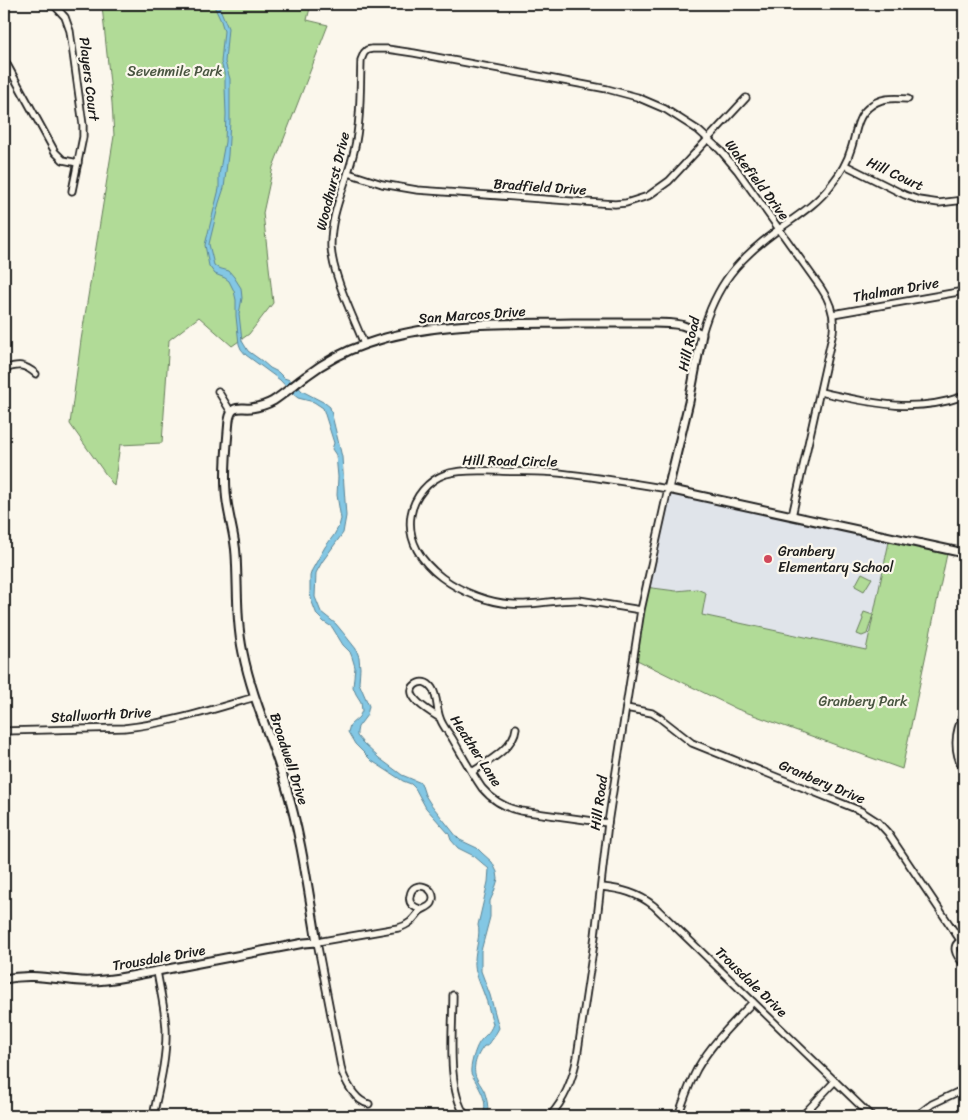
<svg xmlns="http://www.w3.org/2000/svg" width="968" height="1120" font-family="Sriracha,sans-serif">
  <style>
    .built { fill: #e0e4ea }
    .green { fill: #b1db97; stroke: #667c5a }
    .water { fill: #83c7e4; stroke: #5a8394 }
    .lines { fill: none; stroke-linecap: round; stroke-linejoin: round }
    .minor-casing { stroke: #1c1c1c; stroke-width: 9 }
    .tertiary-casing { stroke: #1c1c1c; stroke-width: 11 }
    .minor { stroke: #fbf7ec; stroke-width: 5.5 }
    .tertiary { stroke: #fbf7ec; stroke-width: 7 }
    .poi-dot { fill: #d1495b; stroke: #fbf7ec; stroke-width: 2 }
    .labels { text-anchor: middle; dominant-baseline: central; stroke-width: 4.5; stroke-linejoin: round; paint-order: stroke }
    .park-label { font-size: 14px; fill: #495541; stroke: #fbf7ec }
    .street-label { font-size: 14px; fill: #1c1c1c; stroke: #fbf7ec }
    .poi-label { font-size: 14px; fill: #1c1c1c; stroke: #fbf7ec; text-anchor: start }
  </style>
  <rect width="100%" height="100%" fill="#fbf7ec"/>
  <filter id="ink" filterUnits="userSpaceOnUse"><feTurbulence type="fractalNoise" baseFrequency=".02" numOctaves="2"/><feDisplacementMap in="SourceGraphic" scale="10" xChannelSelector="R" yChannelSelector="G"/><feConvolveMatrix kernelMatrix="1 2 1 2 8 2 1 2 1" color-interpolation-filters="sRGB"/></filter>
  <g filter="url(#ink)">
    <path class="built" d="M668,489L890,537L866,650L702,615L697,589L676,591L645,587Z"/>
    <g class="green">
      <path d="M100,4H311L307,20L328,25L273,167L263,213L273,303L249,334L232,346L199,317L169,340L162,443L120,445L114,486L70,424L81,340L114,136L112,103L102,6Z"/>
      <path d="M890,537L948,549L902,769L737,709L633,658L645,587L676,591L697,589L706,593L702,615L866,650Z"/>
      <path d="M862,573L872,578L864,591L855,586Z"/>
      <path d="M864,612L873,615L867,634L862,636L857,634L863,619L862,617Z"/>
    </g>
    <path class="water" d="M213,4H218L228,28L225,62L230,79V122L228,155L224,188L219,203L209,244L214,265L218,268L229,271L234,277L241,288L242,298L239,314L242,341L248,351L262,361L270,368L278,372L284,378L293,381L302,391L325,403L330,407L342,457L346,516L343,533L322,562L316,573L315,597L321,612L336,624L345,635L356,649L359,657L360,668L359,683L369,706L367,715L358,727L357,732V736L363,743L379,758L402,775L421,783L425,795L430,803L457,837L460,840L477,848L482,853L492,862L497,872L498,879L494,892L490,901V917L481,951V971L490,995L499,1028C496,1035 490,1040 487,1046H484C477,1055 471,1068 477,1079C480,1085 485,1090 486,1097C488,1103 488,1110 488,1116H482C489,1103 481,1092 475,1080C473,1077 472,1076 471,1073C470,1066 475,1049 479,1043C484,1035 489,1035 493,1024C490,1014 488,1004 484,994C480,983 474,972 475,960C475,950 481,934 478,925L488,882L489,869L474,856L458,848L451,840L449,834L426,808L415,788L411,784L403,781L372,761L355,744L348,732L350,725L359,717L362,711L361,702L356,694L353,687L355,667L352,657L350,652L343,645L332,627L324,622L317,615L312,602L310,594V576L312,570L325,547L334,535L339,526L341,519L337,495L338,477L336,455L332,449L334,443L323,408L314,402L298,398L293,394L280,380L246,355L241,349L239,344L236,316V300L234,291L229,281L225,278L215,274L209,266L205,245L219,189V175L225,142L226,114L225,87V76L221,62L224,31L221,21Z"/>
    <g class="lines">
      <defs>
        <g id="minor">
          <path d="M53,4L65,17L70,31L83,125V137L72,191"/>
          <path d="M4,59L55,152L63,160L78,163"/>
          <path d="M845,165L905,195L919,200L939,203L964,200"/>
          <path d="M348,173L382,184L417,190L584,202L615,204L626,203L648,196L669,181L746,98"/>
          <path d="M833,314L964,291"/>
          <path d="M702,334C716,284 738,259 779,229C797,216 817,204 831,185C840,174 847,163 851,149C856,135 856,118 868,108C880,97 893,98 908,99"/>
          <path d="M364,344C353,316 333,277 331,247C330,213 347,183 354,151C361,121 360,91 361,60L364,53L367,50L372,49H387L414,53L607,89L637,97L665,109L698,130L720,150L737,170L821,288C830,301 835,316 833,332L792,516"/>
          <path d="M4,369C19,364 24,364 36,374"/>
          <path d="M218,391L231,412"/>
          <path d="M820,392C871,403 913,414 964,396"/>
          <path d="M626,708L652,713L660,718L692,743L861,811L878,822L888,833L960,940"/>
          <path d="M964,714C954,732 953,753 964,770"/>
          <path d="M440,718C432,713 402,696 415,685C421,680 428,682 432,688C438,697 436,708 440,718C442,725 448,732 452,738C462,755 471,772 482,788C493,801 505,808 521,811L608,823"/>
          <path d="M4,731L124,728C171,723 211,710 255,697"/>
          <path d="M472,772C487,762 514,748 516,728"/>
          <path d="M602,887C621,889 638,893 654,906L871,1116"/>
          <path d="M964,939C949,945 956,956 964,964"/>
          <path d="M453,995C453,1028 446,1089 466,1116"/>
          <path d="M369,1104C355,1101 347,1084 342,1072L317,942L398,928C409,925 413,920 419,912C423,908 429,908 432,903C439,887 412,878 410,896C408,903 414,908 421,909"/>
          <path d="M153,1116C159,1088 167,1058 166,1029C165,1009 160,990 157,971"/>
          <path d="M550,1116C565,1099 573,1079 577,1057L595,936L608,823L641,610L668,489C632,483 596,477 559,473C539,471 519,472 499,471C482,471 463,469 446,474C428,480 414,497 411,515C403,566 468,601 511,604C534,606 556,599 579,600L641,610"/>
          <path d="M678,1116C684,1100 689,1084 697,1069C712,1043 733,1023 753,1002"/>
          <path d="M802,1116L835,1081"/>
          <path d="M916,1116L932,1104L964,1089"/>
        </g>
        <path id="tertiary" d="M4,979C32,973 53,979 81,981C98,982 115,979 131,976L304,943L317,942C308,889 301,834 285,783C272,740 252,698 243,653C236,621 238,588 236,555C235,534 227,513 226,492C224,468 227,444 229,420C232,404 239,409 251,408C258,407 266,405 273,401C284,394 295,384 306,376C323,363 345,351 366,344C432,321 502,324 572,323C594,323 617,323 640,323C653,323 668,322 681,325C688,327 695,331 702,334L689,402L668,489L964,553"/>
      </defs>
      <use href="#minor" class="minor-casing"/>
      <use href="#tertiary" class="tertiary-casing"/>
      <use href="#minor" class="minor"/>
      <use href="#tertiary" class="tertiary"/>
    </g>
  </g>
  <circle class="poi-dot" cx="768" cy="559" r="5"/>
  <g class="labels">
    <g class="park-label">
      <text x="175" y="71">Sevenmile Park</text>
      <text x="863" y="701">Granbery Park</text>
    </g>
    <g class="street-label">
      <text transform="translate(89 79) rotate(83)">Players Court</text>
      <text transform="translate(895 174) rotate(25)">Hill Court</text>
      <text transform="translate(757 180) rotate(53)">Wakefield Drive</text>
      <text transform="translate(333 181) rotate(-76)">Woodhurst Drive</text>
      <text transform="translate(540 187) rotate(4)">Bradfield Drive</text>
      <text transform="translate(896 290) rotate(-10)">Thalman Drive</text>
      <text transform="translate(472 315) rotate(-4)">San Marcos Drive</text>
      <text transform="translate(689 344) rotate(-77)">Hill Road</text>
      <text transform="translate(510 461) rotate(1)">Hill Road Circle</text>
      <text transform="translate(101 715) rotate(-3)">Stallworth Drive</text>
      <text transform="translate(476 751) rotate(57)">Heather Lane</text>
      <text transform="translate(289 759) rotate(72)">Broadwell Drive</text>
      <text transform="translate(822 782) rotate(23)">Granbery Drive</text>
      <text transform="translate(599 803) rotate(-82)">Hill Road</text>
      <text transform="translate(159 958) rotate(-10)">Trousdale Drive</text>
      <text transform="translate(751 982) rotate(44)">Trousdale Drive</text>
    </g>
    <g class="poi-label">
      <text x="778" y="551">Granbery<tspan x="778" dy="16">Elementary School</tspan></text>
    </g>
  </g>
  <rect width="968" height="1120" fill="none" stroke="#fbf7ec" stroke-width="20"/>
  <rect x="10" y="10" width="948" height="1100" fill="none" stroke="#1c1c1c" stroke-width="2" filter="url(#ink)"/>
</svg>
